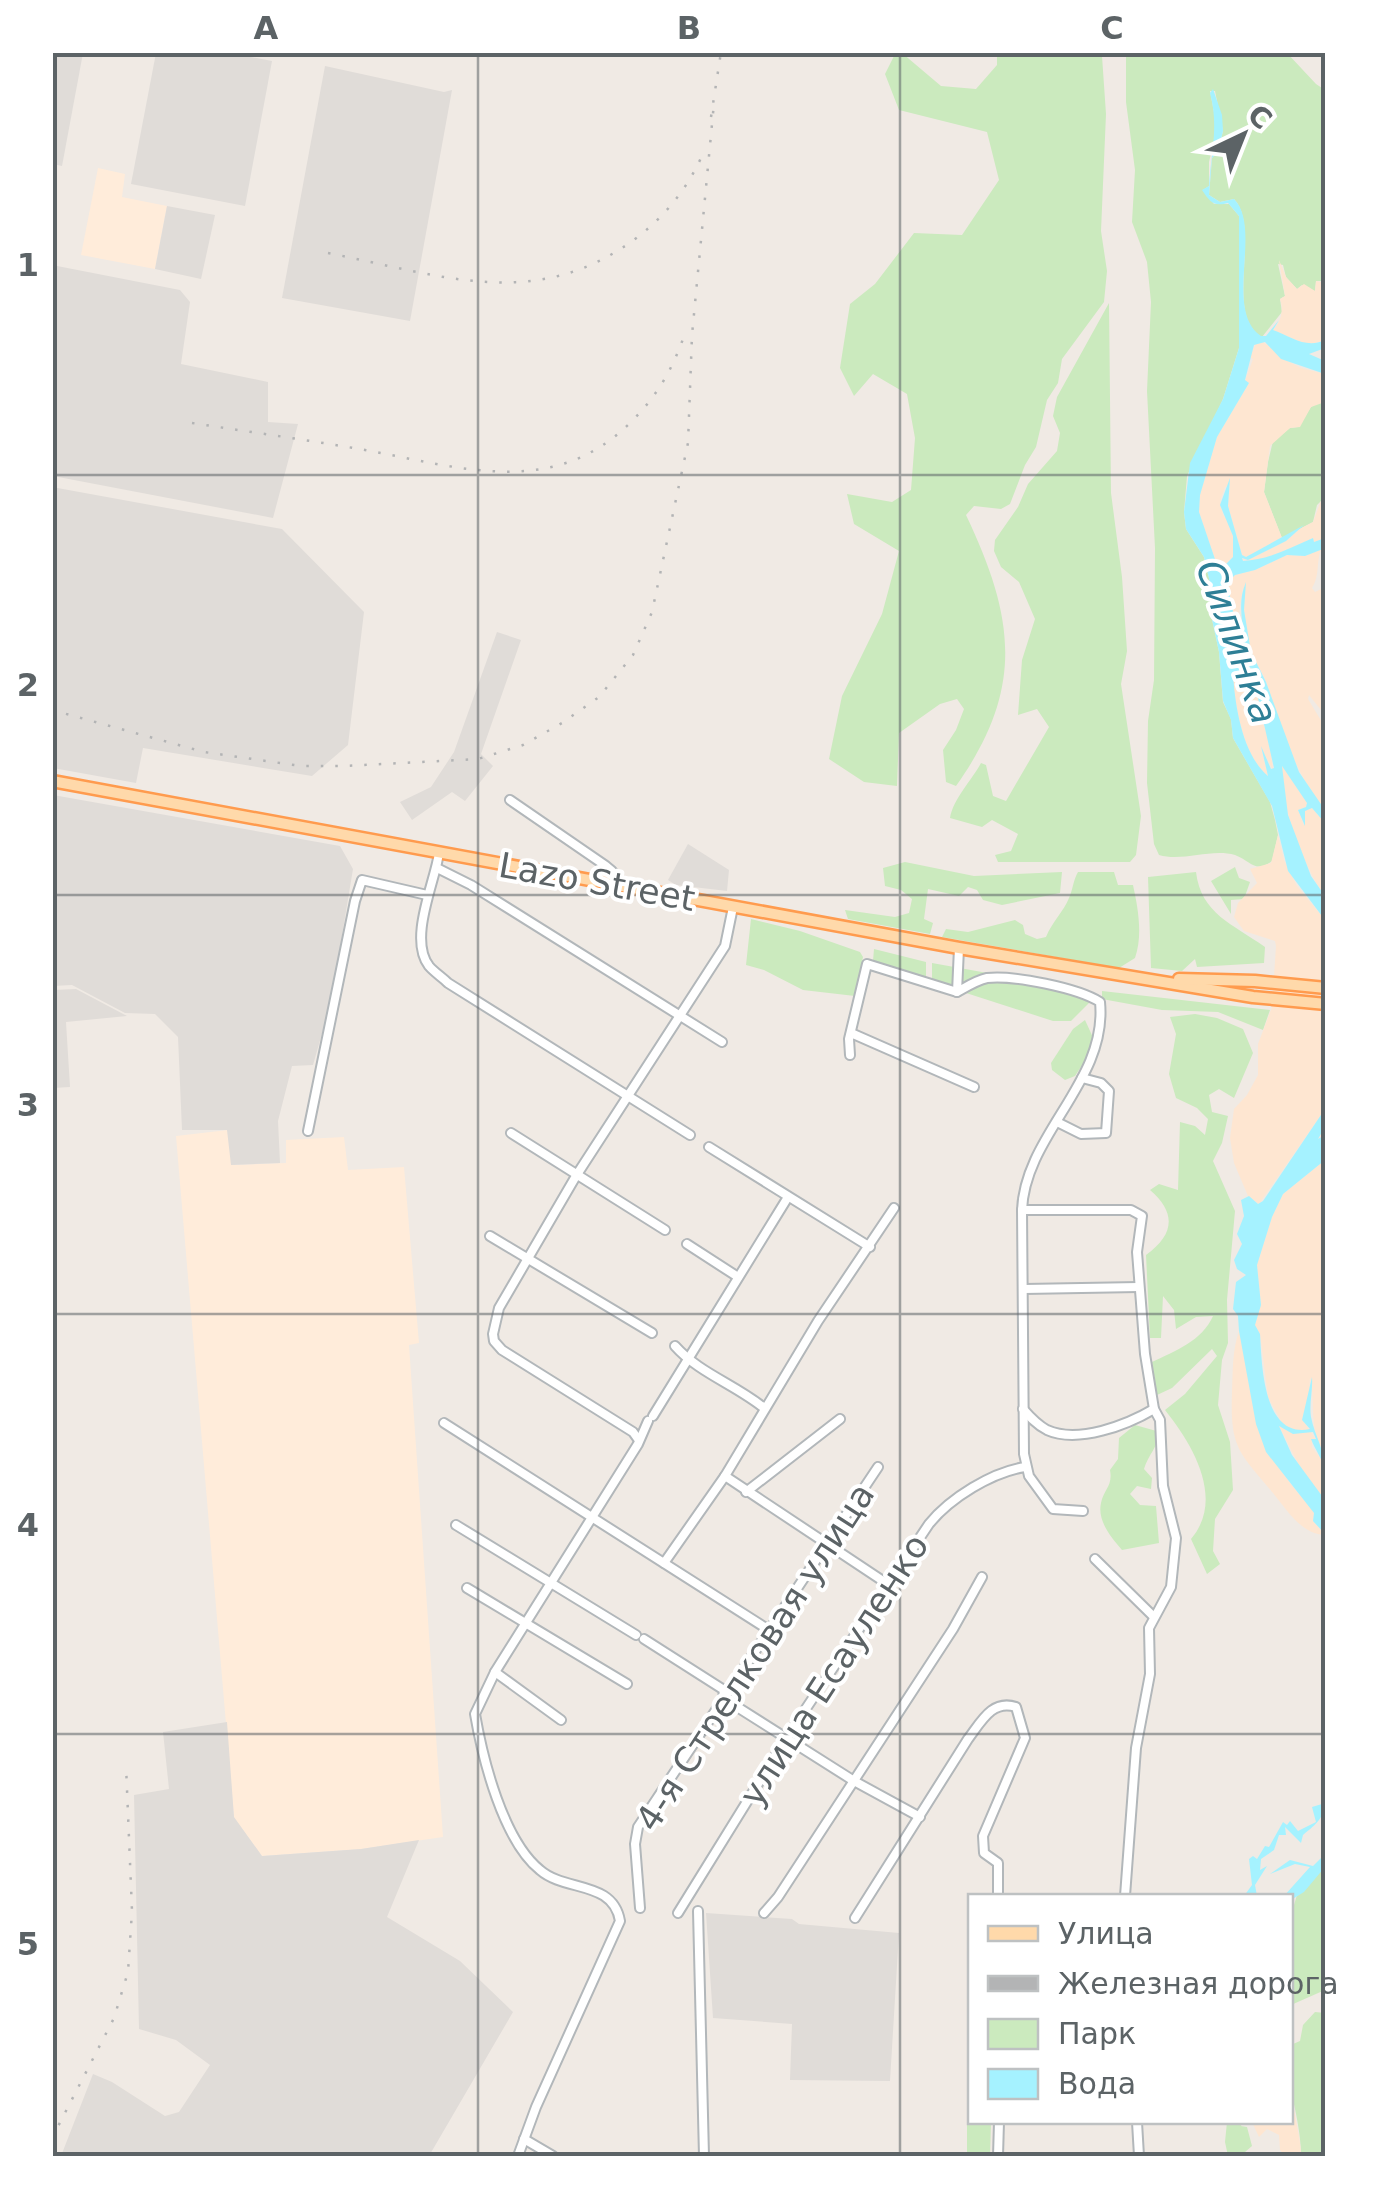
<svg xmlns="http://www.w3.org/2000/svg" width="1378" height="2209" font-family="'DejaVu Sans',sans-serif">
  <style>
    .commercial { fill: #ffecda }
    .industrial { fill: #e0dcd8 }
    .green { fill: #cbeabe }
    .sand { fill: #fee6d1 }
    .water { fill: #a5f2ff; fill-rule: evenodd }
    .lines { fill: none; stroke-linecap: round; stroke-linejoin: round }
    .minor-casing { stroke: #b2b7ba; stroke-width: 12 }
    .major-casing { stroke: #ff9b4e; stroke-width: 15 }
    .minor { stroke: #fff; stroke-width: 8 }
    .major { stroke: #ffd9aa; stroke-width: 10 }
    .rail { stroke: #b3b4b5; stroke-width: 2.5; stroke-dasharray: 2.5 12; stroke-linecap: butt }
    .grid { fill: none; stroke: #5c6366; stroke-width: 2.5; stroke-opacity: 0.55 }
    .labels { text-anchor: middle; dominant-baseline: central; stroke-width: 8; stroke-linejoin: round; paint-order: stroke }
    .street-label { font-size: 35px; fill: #5c6366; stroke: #fff }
    .water-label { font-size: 38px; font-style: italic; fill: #2e7f96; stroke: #fff }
    .neatline { fill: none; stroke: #5c6366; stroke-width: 4 }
    .grid-label { font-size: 32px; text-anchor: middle; font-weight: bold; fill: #5c6366 }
  </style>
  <rect width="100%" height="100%" fill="#f0eae4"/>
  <g class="commercial">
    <path d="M98,168L125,174L122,197L167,206L155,269L81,255Z"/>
    <path d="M228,1130L233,1165L286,1163V1140L344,1137L348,1170L404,1167L419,1343L409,1345L443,1837L361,1849L262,1856L234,1818L176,1136Z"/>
  </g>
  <g class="industrial">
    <path d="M53,52L83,53L62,166L53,164Z"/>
    <path d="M156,53H230L272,61L245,206L131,184Z"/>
    <path d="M325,66L444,92L452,90L410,321L282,298Z"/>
    <path d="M167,206L215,215L201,279L155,269Z"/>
    <path d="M52,265L180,290L190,302L181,364L268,382V422L298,424L273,518L53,476Z"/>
    <path d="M52,487L282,529L364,612L348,745L312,776L143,748L136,783L53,768Z"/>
    <path d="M497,632L521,640L481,754L493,766L465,801L452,792L412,820L400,802L431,787L454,752Z"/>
    <path d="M53,795L340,846L353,869L331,1002L313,1065L292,1066L278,1121L280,1163L231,1165L227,1130H182L178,1037L155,1014L125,1013L72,985L53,986Z"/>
    <path d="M688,844L729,870L727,891L676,885L668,880Z"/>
    <path d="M76,989L127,1016L66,1022L70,1087L53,1088V990Z"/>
    <path d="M227,1722L234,1817L262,1856L361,1849L419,1840L387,1917L460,1961L513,2012L429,2156H61L93,2074L112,2082L165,2116L179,2112L210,2065L176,2040L139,2029L134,1795L169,1789L163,1732Z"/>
    <path d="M706,1913L792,1919L799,1924L899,1933L890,2081L790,2080L792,2024L713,2018Z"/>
  </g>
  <g class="green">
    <path d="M896,52L902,53L941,86L976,89L997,65V53L1100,52L1102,56L1106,114L1101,231L1107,271L1104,302L1062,359L1058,383L1047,400L1036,447L1025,465L1010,504L1001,509L974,506L966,515C1015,618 1025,689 956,786L946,782L943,750L956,730L964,709L957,699L940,704L899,733L897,786L864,782L829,759L842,696L882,614L899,551L854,524L847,494L892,502L911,490L915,438L907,394L873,374L854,396L840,368L850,304L875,284L914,233L962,235L999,180L987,132L899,110L885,74Z"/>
    <path d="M1126,53H1287L1316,84L1325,90V303L1321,281H1316L1315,291L1302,285L1297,289L1286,277L1283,265L1278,264L1285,296L1280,299L1282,312L1262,337C1223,317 1262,229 1234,199L1220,202L1209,195L1212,158L1218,151L1223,131L1215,91H1210L1217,128L1209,162V186L1203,190L1214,204H1229L1239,216V348L1223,399L1187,476L1184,512L1186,529L1204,557L1211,587L1213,598L1210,610L1219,652L1223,702L1231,719L1233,738L1270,802L1275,820L1278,835L1272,861C1255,874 1251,861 1235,855C1211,848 1183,862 1159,855L1154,844L1147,783L1148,721L1154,680L1155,548L1147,391L1151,302L1147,262L1132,222L1135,170L1126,102Z"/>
    <path d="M1109,303L1111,493L1122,577L1127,651L1121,684L1141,816L1136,855L1130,862H998L995,855L1011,851L1018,834L992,820L982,827L950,818C953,799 972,780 981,763L986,765L993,796L1006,801L1049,727L1037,709L1018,715L1022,660L1035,619L1019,582L1001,567L994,551L995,540L1018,507L1028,484L1057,451L1060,433L1053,416L1057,397Z"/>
    <path d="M1319,402H1325L1324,498L1317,505L1313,522L1282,538L1264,492L1268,462L1273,441L1290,428L1298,427L1311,407Z"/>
    <path d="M905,862L974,876L1062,872L1060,893L1002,905L983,900L977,890L968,887L959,896L928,889L924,919L933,923L930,934L848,919L845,910L895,917L909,913L912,899L901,890L885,886L883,868Z"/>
    <path d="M1235,867L1239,878L1250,882L1244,899L1231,900V914L1211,881Z"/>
    <path d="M1078,872H1114L1118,885H1133C1138,908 1143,935 1135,958L1119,968L942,937L946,929L968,932L1015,920L1023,925L1025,934L1037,939L1046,937C1052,922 1064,911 1069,898C1073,889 1073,881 1078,872Z"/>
    <path d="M1196,872C1201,914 1233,924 1265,947L1264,963L1197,967L1195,959L1182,971L1151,968L1148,877Z"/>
    <path d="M751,919L800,931L860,952L863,957L855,996L803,990L764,970L746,965Z"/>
    <path d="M874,949L926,962V978L873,961Z"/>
    <path d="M932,963L1092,992L1090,1002L1071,1021H1053L932,982Z"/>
    <path d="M1102,991L1270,1010L1263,1030L1218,1012L1162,1010L1102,999Z"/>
    <path d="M1195,1014L1217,1018L1243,1029L1253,1053L1234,1098L1219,1089L1209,1095L1212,1112L1228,1116L1222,1143L1213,1161L1235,1211L1227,1300L1228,1343L1222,1360L1218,1405L1230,1442L1233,1490L1215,1519L1213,1551L1220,1564L1207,1574L1191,1539C1225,1499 1193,1445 1165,1410L1185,1394L1217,1356L1212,1349L1172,1388L1157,1395L1152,1362C1175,1351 1202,1341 1213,1316L1196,1317L1176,1329L1174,1310L1163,1296L1161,1338H1150L1146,1255C1174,1235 1177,1213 1150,1190L1159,1184L1178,1190L1180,1122L1195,1126L1205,1135L1208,1119L1197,1108L1176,1098L1169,1074L1176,1034L1170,1017Z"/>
    <path d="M1085,1020L1096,1044L1075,1076L1065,1080L1052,1070L1051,1063L1073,1029Z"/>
    <path d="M1135,1425L1160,1432C1158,1447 1148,1455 1144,1469L1152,1478L1151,1489L1137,1486L1130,1494L1140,1505L1156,1506L1159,1543L1122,1550C1111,1537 1097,1521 1101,1503C1104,1489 1113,1486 1110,1470L1118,1459L1119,1438Z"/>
    <path d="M1325,1867V1990L1291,2005V2011V1906L1294,1905L1297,1895Z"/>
    <path d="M1315,2012L1325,2013V2156H1301C1301,2138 1297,2117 1293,2100C1288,2079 1290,2054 1290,2033L1293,2044L1300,2041L1303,2025Z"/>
    <path d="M967,2096H970L971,2122H991L990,2156H967Z"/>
    <path d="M1227,2122H1243L1241,2126L1247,2127L1252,2146L1245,2152L1246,2156H1228L1225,2142Z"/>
  </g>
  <g class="sand">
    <path d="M1279,260L1286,277L1297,289L1304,284L1315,291L1316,281L1321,282L1325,303V340L1308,345L1273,330C1281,323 1284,309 1280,299L1285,296Z"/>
    <path d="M1261,341L1277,351L1278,356L1301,368L1325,374V402L1311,407L1300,427L1290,428L1270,446L1264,492L1282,538L1246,557L1242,555L1228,506L1230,485L1225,487L1220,501L1223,515L1229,521L1233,536V557L1219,571L1199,512L1200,495L1217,437L1249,383L1245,381L1253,359L1250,357L1256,343Z"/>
    <path d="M1325,490V538L1314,542L1313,538C1292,547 1264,565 1241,559L1248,560L1289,539L1296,531L1313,522Z"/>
    <path d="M1321,549C1316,563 1320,575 1312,588L1315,592L1325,587V715L1309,695L1308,699L1325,727V810C1295,773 1281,729 1267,684C1263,671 1253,661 1250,648C1245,629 1244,606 1243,587L1239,613L1244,642L1232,625L1227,583L1235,575L1255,570L1287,555L1305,556Z"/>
    <path d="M1249,667L1264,719L1261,721L1268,733L1273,770L1261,748L1268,776C1242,754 1236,706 1232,674L1248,672Z"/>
    <path d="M1282,765L1307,803L1306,807L1298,810L1304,826V812L1311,807L1325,823V896C1305,869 1277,797 1282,765Z"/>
    <path d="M1278,835L1284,860L1297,886L1325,920V1109L1259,1204L1248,1196L1234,1163L1230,1138L1234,1109L1247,1095L1258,1075V1044L1272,1007L1276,946L1275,941L1244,931L1234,917L1238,903L1257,883L1250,869L1271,863Z"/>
    <path d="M1325,1160L1326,1287L1321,1298L1326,1307L1325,1455C1308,1430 1316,1404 1310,1377L1309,1398L1302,1419L1316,1440L1312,1439V1447L1324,1463L1325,1500C1303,1479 1293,1452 1279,1426L1282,1423L1268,1397L1260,1334L1255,1325L1261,1304L1257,1265L1272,1217L1283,1194Z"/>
    <path d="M1239,1331C1241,1344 1247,1356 1248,1369C1252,1423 1272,1467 1310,1506L1314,1513L1313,1521L1325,1535C1301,1534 1287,1510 1273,1493C1238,1451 1230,1448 1232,1392C1233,1370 1232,1352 1239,1331Z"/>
    <path d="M1291,2068C1292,2077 1291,2084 1292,2093C1293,2114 1301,2135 1301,2156H1285L1280,2150L1279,2135L1267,2129L1259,2137L1252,2122H1290Z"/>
  </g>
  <g class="water">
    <path d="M1213,89L1222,115L1223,131L1218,152L1212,158L1209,195L1220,202L1234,199C1263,228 1223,310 1261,336H1266L1279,320L1273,330C1292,337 1306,349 1325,340V348L1309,354L1325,361V374L1281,359L1265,342L1254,345L1245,380L1249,383L1217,437L1200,495L1199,512L1219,571L1233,557V536L1220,505L1230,478L1228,506L1242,555L1246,557L1304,525L1286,541L1248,560L1242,558L1243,561C1268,560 1290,548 1313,538L1314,542L1325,538L1323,549L1305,556L1287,555L1255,570L1235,575L1227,583L1233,610L1232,625L1244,642C1243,620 1237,603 1246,582L1244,610L1251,652L1266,682L1299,772L1325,810V823L1312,808L1305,811V826L1298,810L1306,807L1307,803L1282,766L1288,815L1311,876L1325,896V920L1288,871L1272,806L1233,738L1231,720L1223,701L1219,652L1210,610L1211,587L1204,557L1186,529L1184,512L1190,463L1223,399L1239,348V216L1228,203C1214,207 1210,202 1202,190L1209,186C1211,153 1219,126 1210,93ZM1251,667L1274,768L1271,769L1261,746L1268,776C1242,754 1235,705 1233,674L1248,672Z"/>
    <path d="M1325,1109V1127L1318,1139L1325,1135V1160L1283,1194L1272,1217L1257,1265L1261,1305L1255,1325L1260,1334C1262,1365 1263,1439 1310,1429L1302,1420L1312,1377C1313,1390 1309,1404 1311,1417C1315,1437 1326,1452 1325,1472C1323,1459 1315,1450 1311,1439H1316L1313,1432L1293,1434L1279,1426L1292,1455L1325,1500V1534L1313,1521L1314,1513L1266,1452L1256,1424L1239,1331L1238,1316L1233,1309L1236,1282L1246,1275L1237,1269L1234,1260L1242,1244L1237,1234L1244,1216L1241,1200L1249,1196L1258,1204L1263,1201Z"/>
    <path d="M1325,1797C1326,1816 1318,1823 1303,1835L1301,1843L1285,1827L1286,1835H1279L1274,1850L1261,1859L1260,1870L1267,1866L1255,1885L1257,1896H1244L1252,1885L1249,1859L1253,1856L1257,1859L1265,1846L1269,1847L1283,1822L1287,1825L1290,1821L1298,1831L1316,1822L1312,1807L1322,1804Z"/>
    <path d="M1325,1854V1867L1304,1892L1291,1900L1290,1896H1284L1310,1867L1295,1864L1270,1874L1290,1860L1313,1866Z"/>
  </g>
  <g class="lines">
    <defs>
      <g id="minor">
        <path d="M510,800L606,866L612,871L613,885"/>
        <path d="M439,853C435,882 408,939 429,966C434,972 442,977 448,983L690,1135"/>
        <path d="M437,868L471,885L722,1042"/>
        <path d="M959,948L957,992C966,987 977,980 987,978C1014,975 1078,988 1100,1002C1108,1081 1025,1134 1022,1210L1024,1454L1029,1476L1053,1509L1083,1511"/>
        <path d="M851,1033L974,1087"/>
        <path d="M850,1055L849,1039L867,964L957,992"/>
        <path d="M1057,1122L1081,1134L1106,1133L1109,1091L1101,1083L1082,1078"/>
        <path d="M308,1131L355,901L362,880L427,895"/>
        <path d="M511,1133L665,1230"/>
        <path d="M709,1147L870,1247"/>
        <path d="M1022,1210H1131L1142,1216L1137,1252L1145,1354L1154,1409L1160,1420L1163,1486L1176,1538L1171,1587L1149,1628L1150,1674L1136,1748L1125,1896"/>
        <path d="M490,1236L652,1333"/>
        <path d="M687,1244L738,1277"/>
        <path d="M1024,1289L1139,1287"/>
        <path d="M675,1346C699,1373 736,1385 764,1408"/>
        <path d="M1023,1409C1030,1417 1037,1425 1047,1430C1078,1444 1127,1425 1154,1409"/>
        <path d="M653,1416L788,1197"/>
        <path d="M444,1423L769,1630"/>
        <path d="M638,1439L633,1432L502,1350L494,1341L493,1334L499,1308L576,1176L725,946L733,907"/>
        <path d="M725,1476L889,1585"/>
        <path d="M746,1492L840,1419"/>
        <path d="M456,1525L636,1635"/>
        <path d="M1095,1559L1153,1616"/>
        <path d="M664,1563L725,1476L818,1321L894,1208"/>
        <path d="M467,1588L627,1684"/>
        <path d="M644,1639L724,1690L723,1698L854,1781L920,1817"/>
        <path d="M495,1672L561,1720"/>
        <path d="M640,1908L635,1844L638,1827L878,1467"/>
        <path d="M698,1911L704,2156"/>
        <path d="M678,1913L787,1737L929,1524C950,1498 992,1472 1025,1467"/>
        <path d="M764,1913L778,1897L953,1629L982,1577"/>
        <path d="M855,1918L968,1739C981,1722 992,1699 1016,1707L1025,1738L983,1836L984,1853L998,1863V1896"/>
        <path d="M1137,2122L1139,2156"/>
        <path d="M524,2139L553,2156"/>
        <path d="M518,2156L536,2107L620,1921C613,1880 565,1892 540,1870C503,1840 483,1760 475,1714L495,1672L638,1444L648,1421"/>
        <path d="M998,2156L999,2122"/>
      </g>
      <g id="major">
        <path d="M52,781L959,948L1253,997L1326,1004"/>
        <path d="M1179,979L1255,981L1326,988"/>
      </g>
    </defs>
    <use href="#minor" class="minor-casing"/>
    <use href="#major" class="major-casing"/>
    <use href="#minor" class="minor"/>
    <use href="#major" class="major"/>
    <g class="rail">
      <path d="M711,117L721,52"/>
      <path d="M328,253C441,275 537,314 639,236C667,214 690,185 704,151"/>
      <path d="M192,423C250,432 308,440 365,450C459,467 553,500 631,422C657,396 673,369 685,333"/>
      <path d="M52,710L204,752L301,766H343L478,759L523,745L562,723L599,697L633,655L652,612L688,443L692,335L714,103"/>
      <path d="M52,2138L114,2018L128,1972L132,1911L126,1765"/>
    </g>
  </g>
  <path class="grid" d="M478,52V2156M900,52V2156M52,475H1326M52,895H1326M52,1314H1326M52,1734H1326"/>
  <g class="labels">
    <g class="street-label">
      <text transform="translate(597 882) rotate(10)">Lazo Street</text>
      <text transform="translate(755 1657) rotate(-57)">4-я Стрелковая улица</text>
      <text transform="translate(834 1670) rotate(-57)">улица Есауленко</text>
    </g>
    <g class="water-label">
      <text transform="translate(1237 642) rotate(70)">Силинка</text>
    </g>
  </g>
  <rect width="1378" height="2209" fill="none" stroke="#ffffff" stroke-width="110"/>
  <rect x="968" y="1894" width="325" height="230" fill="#ffffff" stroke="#bec1c2" stroke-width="2.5"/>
  <rect x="988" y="1926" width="50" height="15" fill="#ffd9aa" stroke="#bec1c2" stroke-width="2.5"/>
  <text x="1058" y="1944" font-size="30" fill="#5c6366">Улица</text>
  <rect x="988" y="1976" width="50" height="15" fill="#b3b4b5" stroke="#bec1c2" stroke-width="2.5"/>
  <text x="1058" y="1994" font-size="30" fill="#5c6366">Железная дорога</text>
  <rect x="988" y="2019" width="50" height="30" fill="#cbeabe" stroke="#bec1c2" stroke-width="2.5"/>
  <text x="1058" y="2044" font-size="30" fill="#5c6366">Парк</text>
  <rect x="988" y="2069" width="50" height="30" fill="#a5f2ff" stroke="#bec1c2" stroke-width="2.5"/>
  <text x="1058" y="2094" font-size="30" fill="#5c6366">Вода</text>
  <g transform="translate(1243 135) rotate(43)" stroke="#ffffff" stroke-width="8" paint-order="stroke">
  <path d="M0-8L18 38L0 25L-18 38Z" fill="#5c6366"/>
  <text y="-15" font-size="28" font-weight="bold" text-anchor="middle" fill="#5c6366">С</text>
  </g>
  <rect x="55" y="55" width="1268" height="2099" class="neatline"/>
  <g class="grid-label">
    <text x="266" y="39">A</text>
    <text x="689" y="39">B</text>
    <text x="1112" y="39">C</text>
    <text x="28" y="276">1</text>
    <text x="28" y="696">2</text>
    <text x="28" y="1116">3</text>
    <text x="28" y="1536">4</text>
    <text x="28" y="1955">5</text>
  </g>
</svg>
